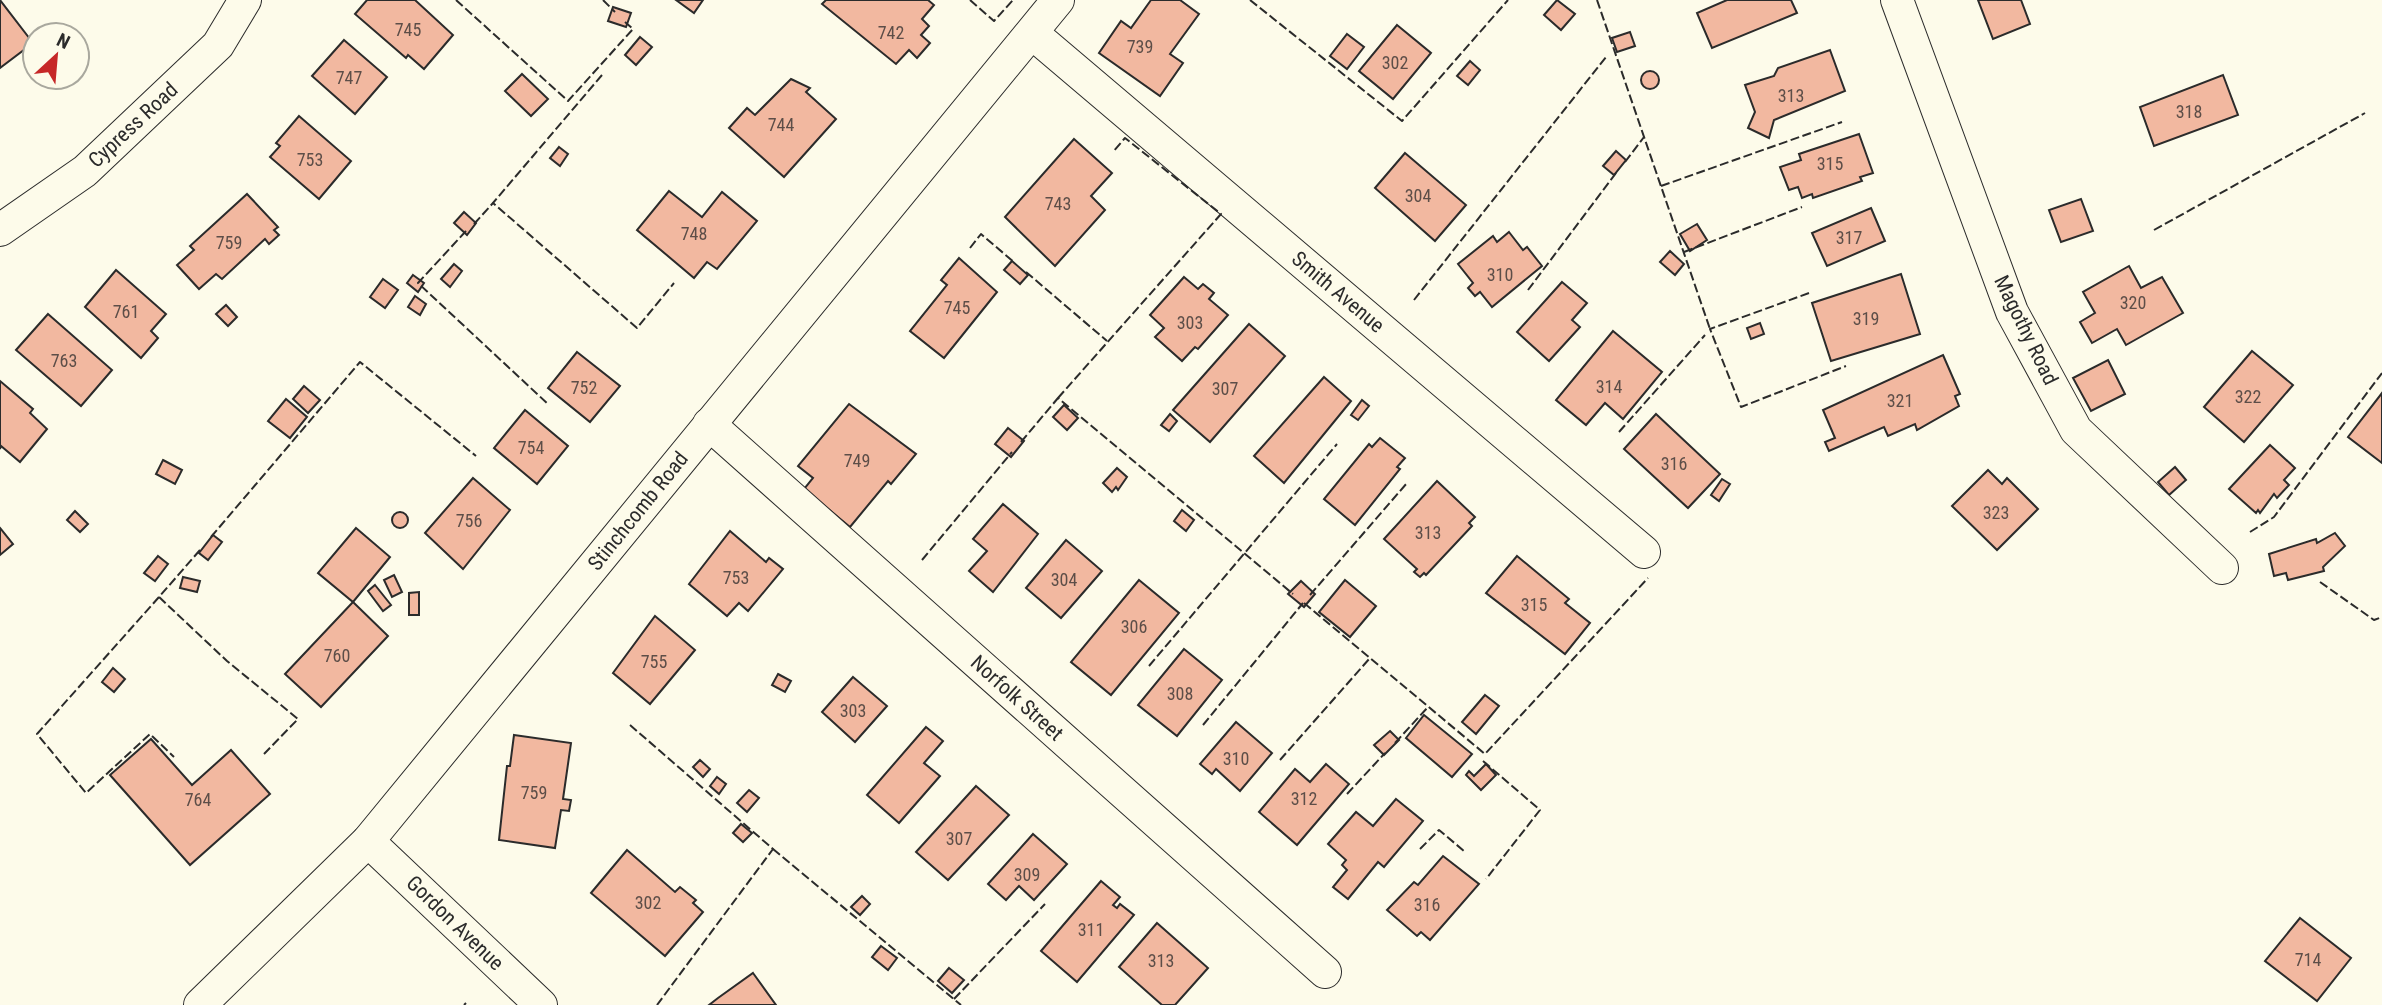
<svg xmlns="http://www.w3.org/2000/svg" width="2382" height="1005" font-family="'Roboto Condensed',sans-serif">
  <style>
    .building { fill: #f2b8a0; stroke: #2b2b2b; stroke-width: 2 }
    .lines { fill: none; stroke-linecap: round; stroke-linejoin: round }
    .minor-casing { stroke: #2b2b2b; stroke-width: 34 }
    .minor { stroke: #fdfbea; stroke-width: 32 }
    .fence { stroke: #2b2b2b; stroke-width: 2; stroke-dasharray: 9 3.5; stroke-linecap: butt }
    .labels { text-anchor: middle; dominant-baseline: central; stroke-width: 5; stroke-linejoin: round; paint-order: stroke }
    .number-label { font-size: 18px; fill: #5d4e48 }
    .street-label { font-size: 21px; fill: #2b2b2b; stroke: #fdfbea }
  </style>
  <rect width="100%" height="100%" fill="#fdfbea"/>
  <g class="building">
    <path d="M0,0L33,43L0,68Z"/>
    <path d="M367,0H415L453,35L424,69L408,55L406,58L355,14Z"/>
    <path d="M676,0H703L694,13Z"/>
    <path d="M826,0H928L934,5L922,19L929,26L921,35L930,43L917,58L909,50L896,64L822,4Z"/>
    <path d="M1151,0H1180L1199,14L1170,54L1183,63L1160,96L1099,53L1121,21L1131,28Z"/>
    <path d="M1557,0L1575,14L1561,30L1544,15Z"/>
    <path d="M1727,0H1791L1797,13L1712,48L1697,13Z"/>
    <path d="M1978,0H2021L2030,24L1993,39Z"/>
    <path d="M613,7L631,13L626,27L608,21Z"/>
    <path d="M1397,25L1431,53L1393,99L1359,71Z"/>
    <path d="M1630,32L1635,46L1617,52L1612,38Z"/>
    <path d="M1347,34L1364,47L1347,69L1330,56Z"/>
    <path d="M640,37L652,47L636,65L625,55Z"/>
    <path d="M344,40L387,77L355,114L312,76Z"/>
    <path d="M1830,50L1845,91L1774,120L1769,138L1748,128L1755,112L1745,85L1774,76L1778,68Z"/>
    <path d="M1470,61L1480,70L1468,85L1457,76Z"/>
    <circle cx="1650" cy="80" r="9"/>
    <path d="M522,74L548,99L531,116L505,91Z"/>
    <path d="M2223,75L2238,115L2154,146L2140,107Z"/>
    <path d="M791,79L810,88L806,92L836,119L784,177L729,128L747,108L755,115Z"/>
    <path d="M299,116L351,161L319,199L270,157L280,146L276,143Z"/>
    <path d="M1859,134L1873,173L1860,177L1862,181L1813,198L1812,194L1802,198L1798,187L1789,190L1780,167L1801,160L1799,154Z"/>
    <path d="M1074,139L1112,173L1091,196L1105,210L1055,266L1005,217Z"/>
    <path d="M559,147L568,154L560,166L550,158Z"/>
    <path d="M1616,151L1626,160L1614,175L1603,166Z"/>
    <path d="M1405,153L1466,205L1435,241L1375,188Z"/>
    <path d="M669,191L702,217L722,192L757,221L717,269L707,262L694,278L637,230Z"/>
    <path d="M247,194L278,227L274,230L279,235L269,244L265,239L222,279L216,274L199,289L177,265L194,250L190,246Z"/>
    <path d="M2081,199L2093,231L2061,242L2049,210Z"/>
    <path d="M1871,208L1885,241L1827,266L1812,233Z"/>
    <path d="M464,212L476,223L467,235L454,223Z"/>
    <path d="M1697,224L1707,240L1690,251L1680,234Z"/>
    <path d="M1509,232L1523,250L1527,247L1542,266L1492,307L1480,292L1475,296L1468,288L1473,283L1458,264L1493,236L1497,242Z"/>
    <path d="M1670,251L1684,264L1675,275L1660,262Z"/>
    <path d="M959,258L997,292L944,358L910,331L947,285L941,280Z"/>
    <path d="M1012,261L1028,275L1020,284L1004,270Z"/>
    <path d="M454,264L462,271L450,287L441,279Z"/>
    <path d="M2129,266L2141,288L2162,277L2183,313L2126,345L2117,329L2092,343L2080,322L2095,313L2083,292Z"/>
    <path d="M116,270L166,314L151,331L158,338L141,358L85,307Z"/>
    <path d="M1901,274L1920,334L1831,361L1812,303Z"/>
    <path d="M413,275L424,283L418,292L407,283Z"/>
    <path d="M1184,277L1198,289L1203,284L1214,293L1209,299L1228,315L1198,349L1195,347L1182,361L1155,337L1164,328L1150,315Z"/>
    <path d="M383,279L398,290L385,308L370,297Z"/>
    <path d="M1562,282L1587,303L1572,320L1580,327L1549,361L1517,332Z"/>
    <path d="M415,296L426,304L420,315L408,307Z"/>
    <path d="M226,305L237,317L228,326L216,314Z"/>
    <path d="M48,314L112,370L81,406L16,350Z"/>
    <path d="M1760,323L1764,334L1751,339L1747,328Z"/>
    <path d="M1249,324L1285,356L1210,442L1173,410Z"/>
    <path d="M1613,331L1662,372L1623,419L1605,403L1586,425L1556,400Z"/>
    <path d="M2252,351L2293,385L2244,442L2204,407Z"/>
    <path d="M577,352L620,386L590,422L548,388Z"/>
    <path d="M1943,355L1960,394L1955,396L1959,406L1917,430L1915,424L1888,436L1884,427L1829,451L1825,442L1835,438L1823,410Z"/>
    <path d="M2108,360L2125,394L2091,411L2073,378Z"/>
    <path d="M1324,377L1351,401L1284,483L1254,456Z"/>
    <path d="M0,381L33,409L30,413L47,429L20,462L1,446L0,449Z"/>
    <path d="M304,386L320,400L308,413L293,399Z"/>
    <path d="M2382,393V463L2348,437Z"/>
    <path d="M286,399L307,417L290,438L268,421Z"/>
    <path d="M1362,400L1369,406L1358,420L1351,415Z"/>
    <path d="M849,404L916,454L891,484L888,481L850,527L804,489L813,478L798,466Z"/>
    <path d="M1064,405L1078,418L1067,430L1053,417Z"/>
    <path d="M525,410L568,446L537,484L494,448Z"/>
    <path d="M1170,414L1177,421L1169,431L1161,425Z"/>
    <path d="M1656,414L1720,474L1688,508L1624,449Z"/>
    <path d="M1008,428L1024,441L1011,457L995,444Z"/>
    <path d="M1380,438L1405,458L1397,467L1400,469L1355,525L1324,499L1369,444L1372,447Z"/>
    <path d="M2270,445L2295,468L2284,480L2289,485L2277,498L2274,494L2260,513L2258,510L2256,513L2229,489Z"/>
    <path d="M163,460L182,470L175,484L156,474Z"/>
    <path d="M2175,467L2186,480L2169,495L2158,482Z"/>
    <path d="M1117,468L1127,477L1118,490L1116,487L1112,492L1103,483Z"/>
    <path d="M1988,470L2002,484L2007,478L2038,509L1997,550L1952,506Z"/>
    <path d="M473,478L510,510L463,569L425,533Z"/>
    <path d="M1722,479L1730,484L1719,501L1711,495Z"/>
    <path d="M1437,481L1475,517L1469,523L1472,526L1426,575L1424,573L1420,577L1414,572L1417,569L1384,539Z"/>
    <path d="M1003,504L1038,534L993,592L969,571L987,551L973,539Z"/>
    <path d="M1182,510L1194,520L1186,531L1174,521Z"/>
    <path d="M75,511L88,524L80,532L67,520Z"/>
    <circle cx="400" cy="520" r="8"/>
    <path d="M0,528L13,544L0,555Z"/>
    <path d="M356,528L390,557L353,602L318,573Z"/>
    <path d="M730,531L766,562L769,558L783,569L748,611L739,603L727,616L689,584Z"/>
    <path d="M2335,533L2345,546L2323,567L2324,571L2288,580L2286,573L2274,576L2269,554L2316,539L2317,543Z"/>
    <path d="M213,535L222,542L208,560L199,553Z"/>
    <path d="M1066,540L1102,571L1061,618L1026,588Z"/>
    <path d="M158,556L168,564L155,581L144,573Z"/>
    <path d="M1517,556L1569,599L1565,603L1590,623L1565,654L1486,593Z"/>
    <path d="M394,575L402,592L392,597L384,580Z"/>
    <path d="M183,577L200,581L197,592L180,588Z"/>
    <path d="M1139,580L1179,613L1111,695L1071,662Z"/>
    <path d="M1345,580L1376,606L1350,637L1319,612Z"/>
    <path d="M1301,581L1315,594L1304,607L1288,594Z"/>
    <path d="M375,585L391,605L383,611L368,591Z"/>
    <path d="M419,592V615H409V593Z"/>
    <path d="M353,602L388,636L321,707L285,674Z"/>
    <path d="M655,616L695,650L650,704L613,673Z"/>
    <path d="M1184,649L1222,680L1177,736L1138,705Z"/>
    <path d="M113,668L125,679L114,692L102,682Z"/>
    <path d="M778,674L791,681L785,692L772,685Z"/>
    <path d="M853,677L887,706L855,742L822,712Z"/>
    <path d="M1485,695L1499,706L1476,734L1462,722Z"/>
    <path d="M1424,715L1472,754L1452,777L1406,738Z"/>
    <path d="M1236,722L1272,753L1240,791L1216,769L1212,774L1200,764Z"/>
    <path d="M926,727L943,741L924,763L940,776L899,823L867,795Z"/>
    <path d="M1390,731L1399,740L1384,755L1374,745Z"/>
    <path d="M514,735L571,743L563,799L571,800L569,811L561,810L555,848L499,840L507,766H510Z"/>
    <path d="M151,739L192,785L231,750L270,794L190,865L110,775Z"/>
    <path d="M700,760L710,769L703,777L693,767Z"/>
    <path d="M1326,764L1349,784L1297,845L1259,812L1295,769L1310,782Z"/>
    <path d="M1486,764L1496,775L1481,790L1466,775L1469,771L1474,776Z"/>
    <path d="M717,777L726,784L719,794L710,786Z"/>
    <path d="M976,786L1009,815L948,880L916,852Z"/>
    <path d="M749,790L759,798L747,812L737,803Z"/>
    <path d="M1396,799L1423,821L1384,867L1378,862L1348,899L1333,887L1347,870L1342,865L1346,860L1328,844L1356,812L1373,826Z"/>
    <path d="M741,824L752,833L743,842L733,833Z"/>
    <path d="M1033,834L1067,864L1034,900L1019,886L1006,900L988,884Z"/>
    <path d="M627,850L675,892L680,887L696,900L693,903L703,912L665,956L591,893Z"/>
    <path d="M1443,856L1479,884L1430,940L1421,932L1417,936L1387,910L1414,882L1418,885Z"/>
    <path d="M1101,881L1120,897L1113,905L1117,908L1120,904L1134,915L1077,982L1041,951Z"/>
    <path d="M862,896L870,904L860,915L851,907Z"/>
    <path d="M2300,918L2351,958L2317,1001L2265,961Z"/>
    <path d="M1157,923L1208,968L1175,1005H1162L1119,967Z"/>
    <path d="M881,946L897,958L888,970L872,957Z"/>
    <path d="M949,968L964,980L952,993L938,981Z"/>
    <path d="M753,973L776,1005H709L718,998Z"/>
  </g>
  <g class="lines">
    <defs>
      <g id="minor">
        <path d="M1897,0L2012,312L2076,430L2222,568"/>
        <path d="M1032,33L1644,552"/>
        <path d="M0,230L85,171L218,45L245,0"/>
        <path d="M709,424L1325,972"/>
        <path d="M368,841L541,1005"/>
        <path d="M200,1005L368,841L1058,0"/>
      </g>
    </defs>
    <use href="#minor" class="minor-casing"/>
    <use href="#minor" class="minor"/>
    <g class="fence">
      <path d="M456,0L568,101L633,29L625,22"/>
      <path d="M603,0L615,12"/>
      <path d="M970,0L994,21L1013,0"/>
      <path d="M1250,0L1402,121L1508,0"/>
      <path d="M1597,0L1710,329"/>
      <path d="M602,75L493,203L637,328L674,283"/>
      <path d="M1625,162L1644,137"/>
      <path d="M1661,186L1842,122"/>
      <path d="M474,224L493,203"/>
      <path d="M2154,230L2365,113"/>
      <path d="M466,231L418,283L549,405"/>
      <path d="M970,248L981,234L1015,263"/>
      <path d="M1684,252L1802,207"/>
      <path d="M1026,272L1107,341"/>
      <path d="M1528,290L1616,173"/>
      <path d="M1809,293L1710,329L1741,407L1846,366"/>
      <path d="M1414,300L1606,57"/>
      <path d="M1058,398L1221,214L1125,138L1113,152"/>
      <path d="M1619,432L1705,335"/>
      <path d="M1021,442L1058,398L1293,594"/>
      <path d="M2250,532L2274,517L2382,373"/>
      <path d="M211,537L360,362L476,456"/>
      <path d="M200,550L159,597L227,661L298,719L264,754"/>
      <path d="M922,560L1012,452"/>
      <path d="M2320,582L2374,620L2382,617"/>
      <path d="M1310,595L1407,483"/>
      <path d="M159,597L37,734L86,793L150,734L174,757"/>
      <path d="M1304,603L1485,754L1648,578"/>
      <path d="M1149,666L1337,444"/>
      <path d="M630,725L773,849L657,1005"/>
      <path d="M1203,725L1303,603"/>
      <path d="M1395,743L1428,707"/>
      <path d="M1280,760L1370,658"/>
      <path d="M1483,761L1540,810L1486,879"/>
      <path d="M1347,794L1385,753"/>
      <path d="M773,849L961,1005"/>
      <path d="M1420,849L1439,830L1464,851"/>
      <path d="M954,999L1045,904"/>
      <path d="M464,1005L466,1003"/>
    </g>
  </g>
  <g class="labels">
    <g class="number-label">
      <text x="408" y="29">745</text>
      <text x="891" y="32">742</text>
      <text x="1140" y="46">739</text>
      <text x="1395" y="62">302</text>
      <text x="349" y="77">747</text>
      <text x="1791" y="95">313</text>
      <text x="2189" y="111">318</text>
      <text x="781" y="124">744</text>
      <text x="310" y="159">753</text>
      <text x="1830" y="163">315</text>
      <text x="1418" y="195">304</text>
      <text x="1058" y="203">743</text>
      <text x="694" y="233">748</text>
      <text x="1849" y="237">317</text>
      <text x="229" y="242">759</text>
      <text x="1500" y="274">310</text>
      <text x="2133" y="302">320</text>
      <text x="957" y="307">745</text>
      <text x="126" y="311">761</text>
      <text x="1866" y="318">319</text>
      <text x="1190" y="322">303</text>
      <text x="64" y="360">763</text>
      <text x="1609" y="386">314</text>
      <text x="584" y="387">752</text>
      <text x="1225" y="388">307</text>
      <text x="2248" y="396">322</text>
      <text x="1900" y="400">321</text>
      <text x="531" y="447">754</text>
      <text x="857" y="460">749</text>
      <text x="1674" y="463">316</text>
      <text x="1996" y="512">323</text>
      <text x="469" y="520">756</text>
      <text x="1428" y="532">313</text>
      <text x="736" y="577">753</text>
      <text x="1064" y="579">304</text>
      <text x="1534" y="604">315</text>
      <text x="1134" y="626">306</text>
      <text x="337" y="655">760</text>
      <text x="654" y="661">755</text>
      <text x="1180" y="693">308</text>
      <text x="853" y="710">303</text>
      <text x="1236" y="758">310</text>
      <text x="534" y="792">759</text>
      <text x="1304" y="798">312</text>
      <text x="198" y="799">764</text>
      <text x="959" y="838">307</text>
      <text x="1027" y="874">309</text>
      <text x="648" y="902">302</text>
      <text x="1427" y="904">316</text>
      <text x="1091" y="929">311</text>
      <text x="2308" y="959">714</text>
      <text x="1161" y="960">313</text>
    </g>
    <g class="street-label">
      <text transform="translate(133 125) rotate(-43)">Cypress Road</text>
      <text transform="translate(1338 292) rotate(40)">Smith Avenue</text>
      <text transform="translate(2026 330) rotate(64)">Magothy Road</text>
      <text transform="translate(638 511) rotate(-51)">Stinchcomb Road</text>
      <text transform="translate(1017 698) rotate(42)">Norfolk Street</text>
      <text transform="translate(455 923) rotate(44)">Gordon Avenue</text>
    </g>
  </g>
  <g transform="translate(56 56) rotate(26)"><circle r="33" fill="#fdfbea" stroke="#a9a89e" stroke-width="2"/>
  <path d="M0-5L12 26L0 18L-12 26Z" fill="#c62828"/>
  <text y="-10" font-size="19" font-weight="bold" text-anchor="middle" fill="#2b2b2b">N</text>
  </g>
</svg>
